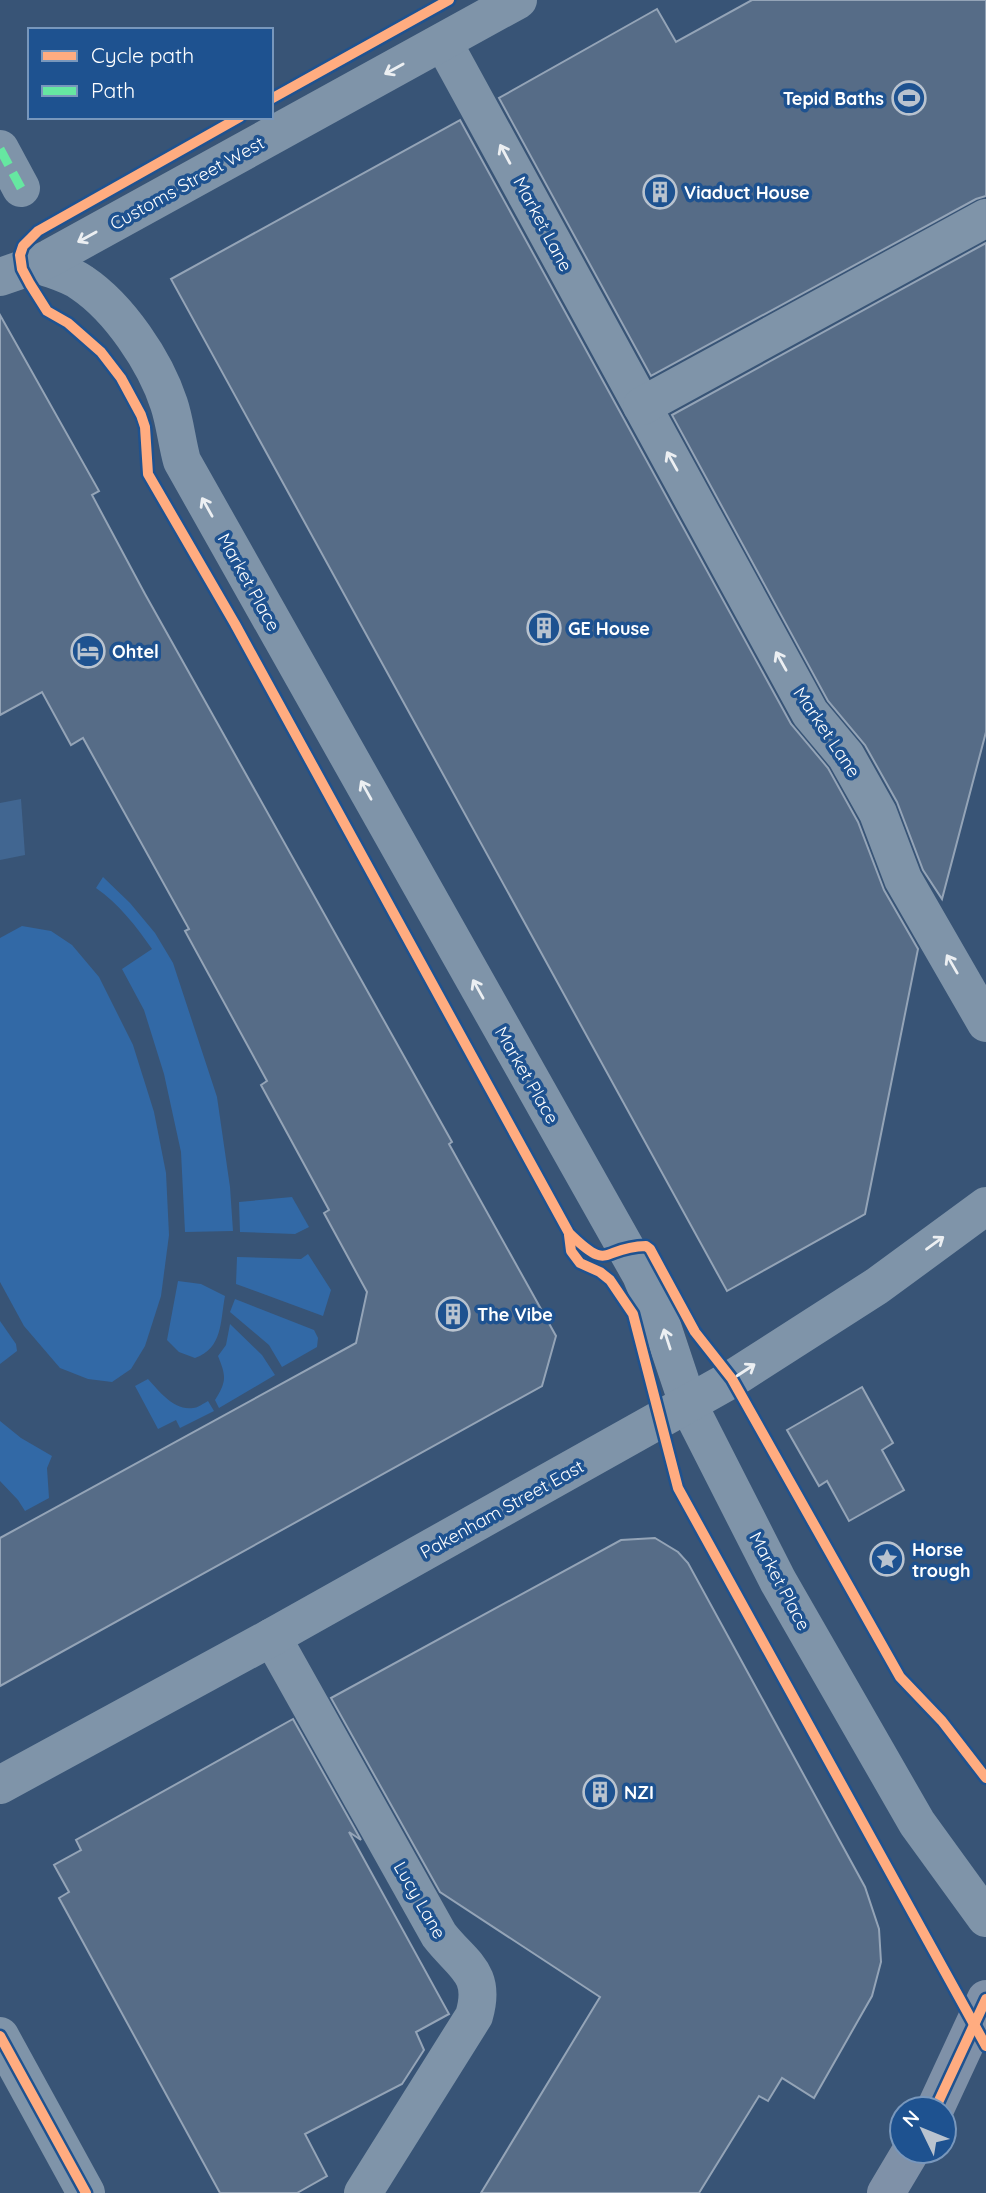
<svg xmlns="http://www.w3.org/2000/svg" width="986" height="2193" font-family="Quicksand,sans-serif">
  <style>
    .green { fill: #3269a6 }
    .water { fill: #416691 }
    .building { fill: #566c87; stroke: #94a4b7; stroke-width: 2 }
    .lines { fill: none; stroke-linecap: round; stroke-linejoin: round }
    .pedestrian { stroke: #7f94a9; stroke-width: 38 }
    .minor { stroke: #7f94a9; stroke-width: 38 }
    .primary { stroke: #7f91a8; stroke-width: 38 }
    .quiet { stroke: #66e7a1; stroke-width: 9; stroke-dasharray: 18 9; stroke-linecap: butt }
    .cycleway-casing { stroke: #1e5290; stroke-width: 15 }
    .cycleway { stroke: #ffac80; stroke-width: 10 }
    .oneway { stroke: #eceff2 }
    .labels { text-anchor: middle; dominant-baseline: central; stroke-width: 7; stroke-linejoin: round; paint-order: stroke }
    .poi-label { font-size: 18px; font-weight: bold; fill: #fff; stroke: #1e5290; text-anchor: start }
    .street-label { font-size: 18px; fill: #fff; stroke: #1e5290 }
  </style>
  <rect width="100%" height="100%" fill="#385476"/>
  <g class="green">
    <path d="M103,877L130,903L155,933L173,963L217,1097L230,1187L233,1231L185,1232L181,1152L164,1074L144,1010L122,969L152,949C136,926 119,904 96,888Z"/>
    <path d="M22,926L51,931L72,945L99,977L133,1045L154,1112L166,1173L169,1235L161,1296L145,1346L131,1369L112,1382L88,1379L60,1368L24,1326L0,1282V938Z"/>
    <path d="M292,1197L309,1227L295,1234L240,1232L239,1202Z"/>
    <path d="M308,1254L331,1290L323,1316L236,1284L237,1257L301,1259Z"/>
    <path d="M178,1281L201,1284L225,1296C220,1322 223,1348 195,1358L179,1352L167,1340Z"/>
    <path d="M235,1299L314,1330L318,1338L317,1347L282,1367L269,1345L230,1312Z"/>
    <path d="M0,1321L16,1344L17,1351L0,1364Z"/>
    <path d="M230,1324L262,1355L275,1375L219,1408L215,1400C227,1381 226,1376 218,1356L226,1345Z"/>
    <path d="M148,1379C159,1391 174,1411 193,1408C198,1408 204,1403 208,1401L214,1411L180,1428L176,1420L158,1429L135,1386Z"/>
    <path d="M0,1421L21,1438L52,1456L47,1468L49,1498L25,1511L18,1500L0,1481Z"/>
  </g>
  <path class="water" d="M21,799L25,855L0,860V803Z"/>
  <g class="building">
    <path d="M752,0H986V196L976,199L651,376L499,98L657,9L676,42Z"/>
    <path d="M460,120L791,724L828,768L858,822L884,890L918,949L865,1214L727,1291L171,279Z"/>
    <path d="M986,243V732L942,899L923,870L897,802L865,745L828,701L672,415Z"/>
    <path d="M0,315L99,491L92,495L145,594L452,1142L449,1144L556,1336L542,1386L0,1686V1538L356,1343L367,1292L324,1213L329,1210L261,1085L267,1081L185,931L189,929L83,738L71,745L42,692L0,715Z"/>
    <path d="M862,1387L893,1443L882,1450L904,1490L849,1521L827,1481L819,1486L787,1430Z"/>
    <path d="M655,1538L678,1552L688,1563L865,1887L879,1929L881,1962L872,1996L814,2098L782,2078L768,2101L759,2096L699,2193H481L600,1997L440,1892L331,1698L621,1540Z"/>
    <path d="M293,1719L361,1840L349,1832L449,2014L416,2032L424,2050L402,2084L305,2134L327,2176L297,2193H220L59,1898L69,1892L54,1865L81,1850L76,1840Z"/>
  </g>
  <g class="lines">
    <path class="pedestrian" d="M0,149L21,188"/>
    <g class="minor">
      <path d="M443,42L810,713L846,756L878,813L903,879L986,1023"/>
      <path d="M38,264C52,270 70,274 82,283C119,308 155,361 169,404C175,422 177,443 182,461L641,1275L661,1323L688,1404L778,1581L917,1823L986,1918"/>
      <path d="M0,277L38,264L50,258L518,0"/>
      <path d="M642,406L986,218"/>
      <path d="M272,1637L439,1935C462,1965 487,1972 474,2016L363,2193"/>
      <path d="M0,1785L272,1637L732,1379L877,1286L986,1206"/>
      <path d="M0,2036L86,2193"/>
    </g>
    <g class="primary">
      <path d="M935,2109L986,1999"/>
      <path d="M886,2193L911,2151"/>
    </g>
    <path class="quiet" d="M0,149L21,188"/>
    <defs>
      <g id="cycleway">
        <path d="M271,99L449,0"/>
        <path d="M240,117L38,231L23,246L20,255L22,269L30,284L47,311L68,323L101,352L121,378L141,415L145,427L148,474L235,624L569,1233C611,1274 600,1247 646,1246L650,1249L695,1332L732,1379L900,1677L942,1721L986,1778"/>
        <path d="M569,1235L571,1251L580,1263L600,1272L610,1280L633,1314L678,1488L986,2046"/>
        <path d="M0,2036L86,2193"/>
        <path d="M935,2109L986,1999"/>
      </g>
    </defs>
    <use href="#cycleway" class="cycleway-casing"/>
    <use href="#cycleway" class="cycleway"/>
  </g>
  <defs><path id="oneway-shaft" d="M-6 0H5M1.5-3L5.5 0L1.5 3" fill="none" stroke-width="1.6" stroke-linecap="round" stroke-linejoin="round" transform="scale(1.75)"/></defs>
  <g class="oneway">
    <use href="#oneway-shaft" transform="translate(394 69) rotate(151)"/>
    <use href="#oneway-shaft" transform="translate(505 154) rotate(-118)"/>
    <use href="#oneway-shaft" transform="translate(87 237) rotate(151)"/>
    <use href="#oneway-shaft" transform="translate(672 461) rotate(-119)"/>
    <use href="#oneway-shaft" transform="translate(207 507) rotate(-119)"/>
    <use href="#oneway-shaft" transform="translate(781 661) rotate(-119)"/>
    <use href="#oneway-shaft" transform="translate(366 790) rotate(-119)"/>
    <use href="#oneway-shaft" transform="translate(952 964) rotate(-120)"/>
    <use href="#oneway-shaft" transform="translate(478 989) rotate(-119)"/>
    <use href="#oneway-shaft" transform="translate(935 1243) rotate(-36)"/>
    <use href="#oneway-shaft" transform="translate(667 1339) rotate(-108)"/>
    <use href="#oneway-shaft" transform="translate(746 1370) rotate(-33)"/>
  </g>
  <defs>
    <symbol id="stadium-ring" viewBox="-11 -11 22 22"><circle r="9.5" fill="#1e5290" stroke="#b9c3cf" stroke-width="1.5"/><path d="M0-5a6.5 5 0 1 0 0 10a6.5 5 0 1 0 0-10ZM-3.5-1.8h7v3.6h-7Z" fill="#b9c3cf"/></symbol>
    <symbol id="building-ring" viewBox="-11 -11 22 22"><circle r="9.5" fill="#1e5290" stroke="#b9c3cf" stroke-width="1.5"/><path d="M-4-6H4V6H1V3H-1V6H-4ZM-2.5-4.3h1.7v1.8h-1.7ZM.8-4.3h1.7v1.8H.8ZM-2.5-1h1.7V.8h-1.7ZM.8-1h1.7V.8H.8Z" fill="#b9c3cf"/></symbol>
    <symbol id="hotel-ring" viewBox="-11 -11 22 22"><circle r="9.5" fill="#1e5290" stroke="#b9c3cf" stroke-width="1.5"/><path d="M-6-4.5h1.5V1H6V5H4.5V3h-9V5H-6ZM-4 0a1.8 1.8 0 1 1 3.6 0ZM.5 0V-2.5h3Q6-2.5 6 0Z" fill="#b9c3cf"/></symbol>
    <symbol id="sight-ring" viewBox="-11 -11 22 22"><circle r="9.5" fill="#1e5290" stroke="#b9c3cf" stroke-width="1.5"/><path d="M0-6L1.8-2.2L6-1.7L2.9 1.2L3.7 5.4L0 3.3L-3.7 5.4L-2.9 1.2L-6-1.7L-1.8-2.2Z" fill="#b9c3cf"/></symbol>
  </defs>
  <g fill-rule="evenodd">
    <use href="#stadium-ring" x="890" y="79" width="38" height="38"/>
    <use href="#building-ring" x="641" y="173" width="38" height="38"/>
    <use href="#building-ring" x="525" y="609" width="38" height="38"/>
    <use href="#hotel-ring" x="69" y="632" width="38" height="38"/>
    <use href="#building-ring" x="434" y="1295" width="38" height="38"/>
    <use href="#sight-ring" x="868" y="1540" width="38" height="38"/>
    <use href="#building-ring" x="581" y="1773" width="38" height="38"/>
  </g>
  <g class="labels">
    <g class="poi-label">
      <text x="884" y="98" text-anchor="end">Tepid Baths</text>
      <text x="684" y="192">Viaduct House</text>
      <text x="568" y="628">GE House</text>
      <text x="112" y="651">Ohtel</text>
      <text x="477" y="1314">The Vibe</text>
      <text x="912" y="1549">Horse<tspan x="912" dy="21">trough</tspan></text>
      <text x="624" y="1792">NZI</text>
    </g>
    <g class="street-label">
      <text transform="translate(187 183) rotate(-29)">Customs Street West</text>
      <text transform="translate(543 224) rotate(62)">Market Lane</text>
      <text transform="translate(249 582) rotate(61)">Market Place</text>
      <text transform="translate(827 732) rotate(56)">Market Lane</text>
      <text transform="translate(527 1075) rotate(60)">Market Place</text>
      <text transform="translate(502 1509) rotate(-29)">Pakenham Street East</text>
      <text transform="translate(780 1581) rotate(62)">Market Place</text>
      <text transform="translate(420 1900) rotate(60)">Lucy Lane</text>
    </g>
  </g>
  <rect x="28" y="28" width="245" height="91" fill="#1e5290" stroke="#7897bc" stroke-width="2"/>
  <rect x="42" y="51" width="35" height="10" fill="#ffac80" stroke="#7897bc" stroke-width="2"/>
  <text x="91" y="63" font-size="21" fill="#ffffff">Cycle path</text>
  <rect x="42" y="86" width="35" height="10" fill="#66e7a1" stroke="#7897bc" stroke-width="2"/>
  <text x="91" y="98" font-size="21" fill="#ffffff">Path</text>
  <g transform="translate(923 2130) rotate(313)"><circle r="33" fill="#1e5290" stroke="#7897bc" stroke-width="2"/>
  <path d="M0-5L12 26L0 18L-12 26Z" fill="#b9c3cf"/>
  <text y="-10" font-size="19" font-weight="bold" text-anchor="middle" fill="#ffffff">N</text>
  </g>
</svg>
